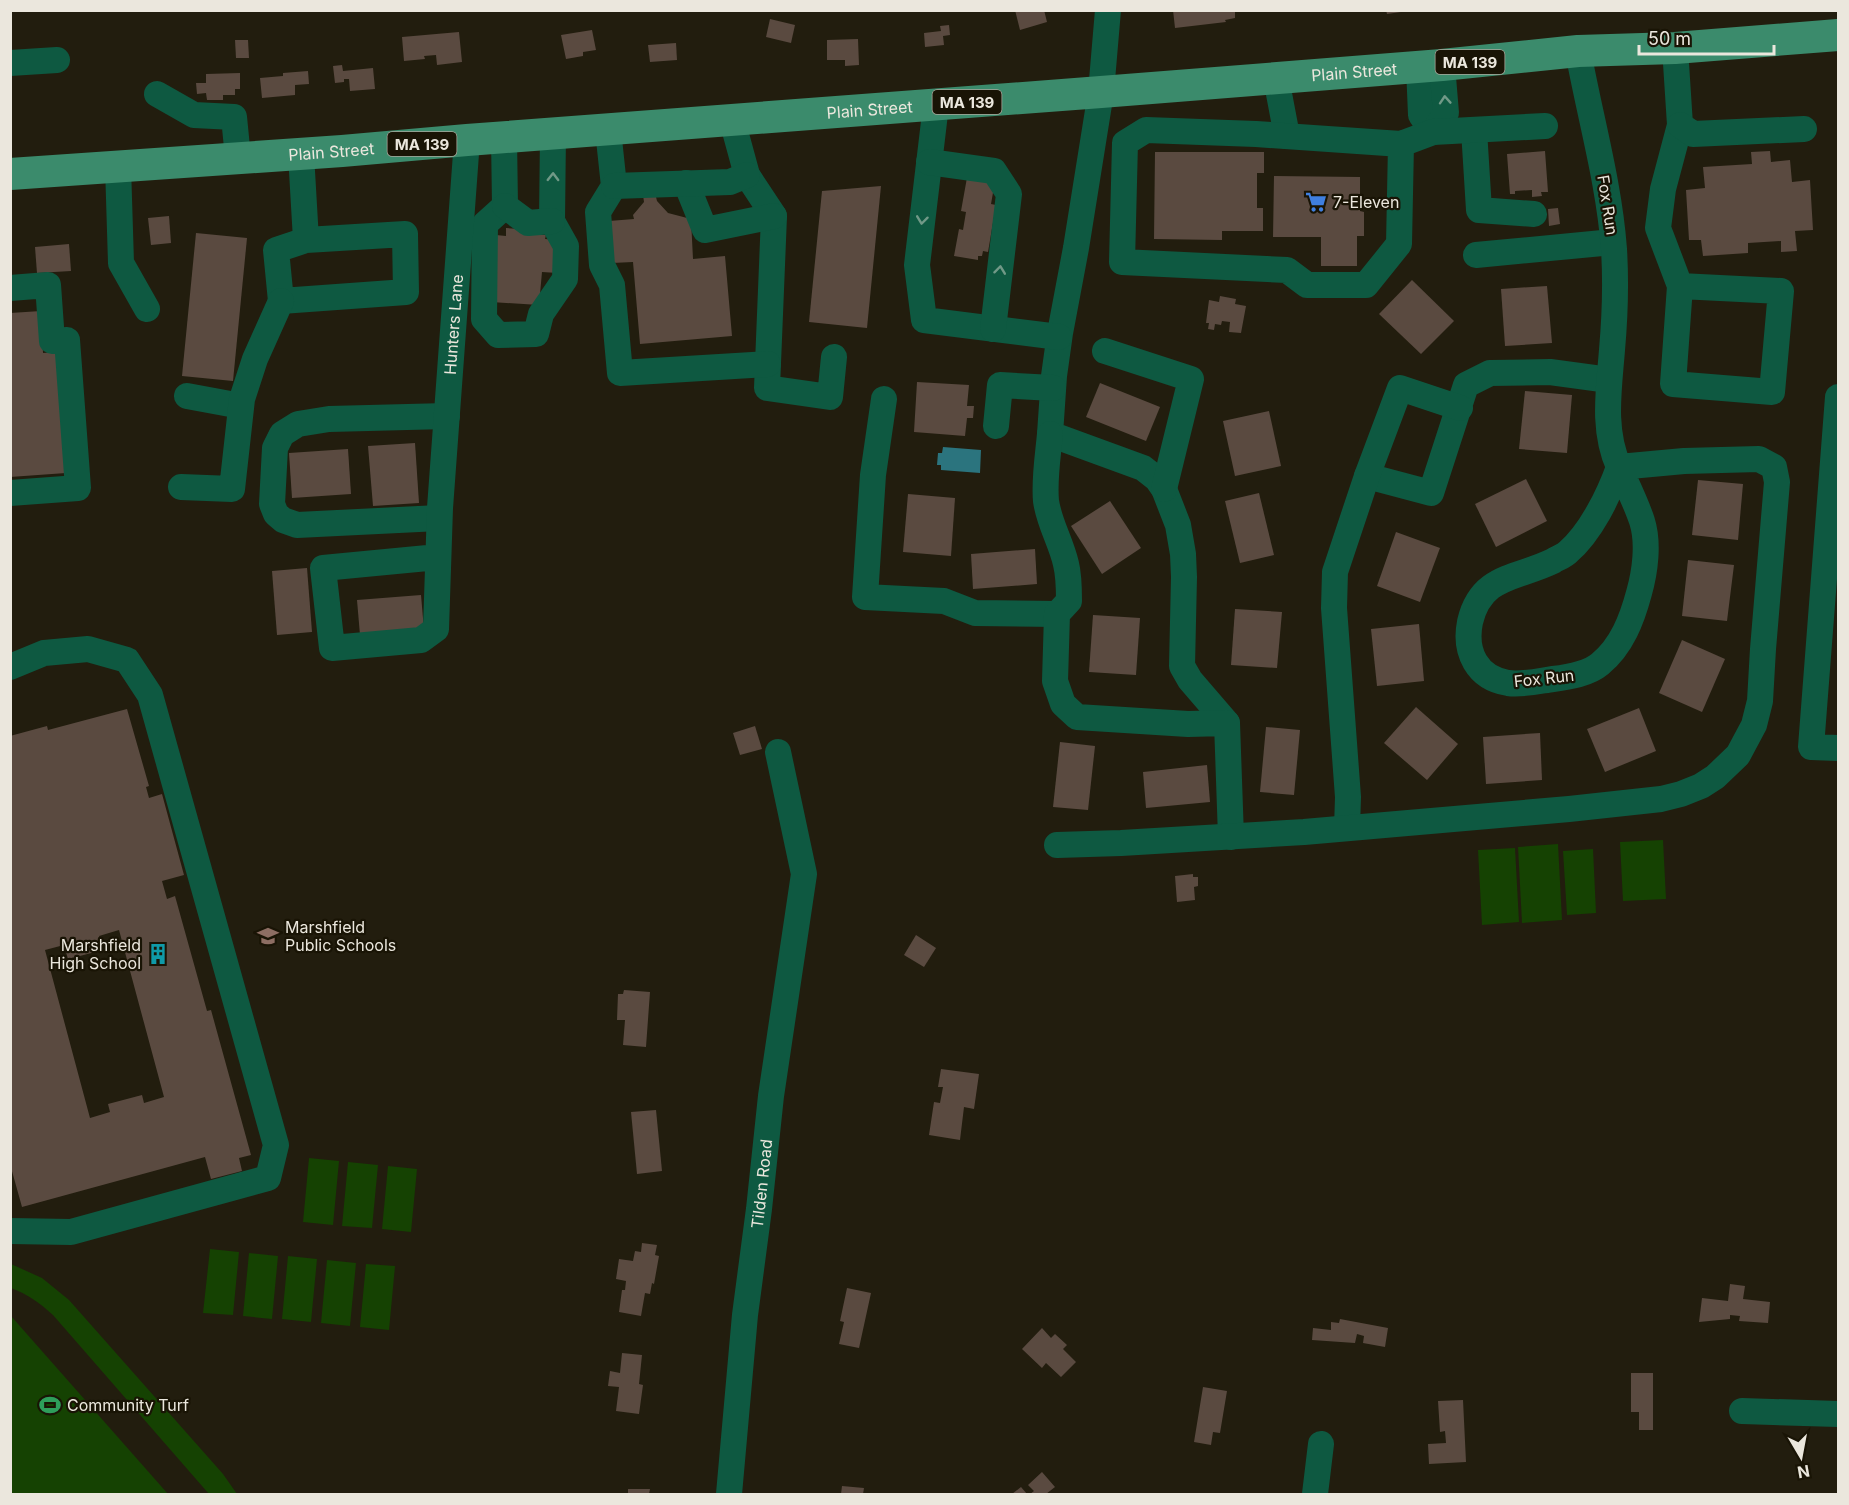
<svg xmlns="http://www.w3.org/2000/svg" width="1849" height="1505" font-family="Inter,sans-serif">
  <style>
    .green { fill: #154202 }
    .water { fill: #2b747e }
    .building { fill: #5a4a40; fill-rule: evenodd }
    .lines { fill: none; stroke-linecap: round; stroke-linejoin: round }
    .minor { stroke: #0e5941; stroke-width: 26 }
    .major { stroke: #3b8b6c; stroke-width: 32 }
    .oneway { stroke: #719987 }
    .labels { text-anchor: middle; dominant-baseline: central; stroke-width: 4.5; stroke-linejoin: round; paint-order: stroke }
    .shield { fill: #191405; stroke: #aca89c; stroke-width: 1.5 }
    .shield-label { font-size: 15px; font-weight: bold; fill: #ebe7dd }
    .street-label { font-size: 16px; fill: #ebe7dd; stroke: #191405 }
    .poi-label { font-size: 16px; fill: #ebe7dd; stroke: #191405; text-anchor: start }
  </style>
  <rect width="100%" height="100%" fill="#221d0e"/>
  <g class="green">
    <path d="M1663,840L1666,899L1623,901L1620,842Z"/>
    <path d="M1558,844L1562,920L1522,923L1518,847Z"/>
    <path d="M1515,848L1519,922L1482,925L1478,850Z"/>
    <path d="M1593,849L1596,913L1567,915L1563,851Z"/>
    <path d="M309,1158L339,1161L333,1225L303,1222Z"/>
    <path d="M348,1162L378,1165L372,1228L342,1226Z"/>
    <path d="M388,1166L417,1169L411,1232L382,1229Z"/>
    <path d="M210,1249L239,1252L233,1315L203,1313Z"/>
    <path d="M249,1253L278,1256L272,1319L243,1316Z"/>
    <path d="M288,1256L317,1259L311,1322L282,1319Z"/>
    <path d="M327,1260L356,1263L350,1326L321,1323Z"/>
    <path d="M11,1264L42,1278L69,1300L223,1474L237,1494H209L53,1315C40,1303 27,1294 11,1288Z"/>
    <path d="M366,1264L395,1266L389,1330L360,1327Z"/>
    <path d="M10,1316H11L168,1494H11Z"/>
  </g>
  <path class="water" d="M943,447L981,450L980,473L941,470V465H937L938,453H942Z"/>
  <g class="building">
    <path d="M1015,10H1044L1047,22L1020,30Z"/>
    <path d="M1173,10H1235V18L1225,20L1226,22L1175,28Z"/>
    <path d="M1386,10H1401V12L1387,14Z"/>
    <path d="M770,19L795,25L791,43L766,37Z"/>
    <path d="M949,25L950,35L943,36L944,45L925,47L924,33L941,31L940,26Z"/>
    <path d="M592,30L596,50L583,52V56L566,59L561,35Z"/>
    <path d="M459,32L462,62L437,65L436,55L424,56L425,59L404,61L402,37Z"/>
    <path d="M858,39L859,65L845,66V60H827V40Z"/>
    <path d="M235,40H248L249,58H236Z"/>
    <path d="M676,43L677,60L650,62L648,45Z"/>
    <path d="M342,65L343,71L373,68L375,89L350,91L349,79H344V82L335,83L333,66Z"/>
    <path d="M308,71L309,84L295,85V95L262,98L260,78L283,76V73Z"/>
    <path d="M240,73V89H235V95H223V100H207L206,93L197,94L196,83H206V74Z"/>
    <path d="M1545,151L1548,192H1541L1542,196L1532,197V190L1515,191V194H1510L1507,154Z"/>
    <path d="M1770,151L1771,162L1790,160L1792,182L1810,180L1813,230L1795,231L1797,251L1781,252V241L1748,243V253L1703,256L1701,240H1689L1686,190L1705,188L1703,167L1752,164L1751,152Z"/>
    <path d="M1155,152H1264V173H1257V208H1263V231H1222V240L1154,239Z"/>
    <path d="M968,172L992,176L994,187L991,204L996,205L988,252L983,251L982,256H978V260L954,256L959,229L963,230L966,212L961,211Z"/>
    <path d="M1274,176L1360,177V211L1364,212V236H1357V266H1321V237H1273Z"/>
    <path d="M881,186L867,328L809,322L822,191Z"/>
    <path d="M655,193L657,201L668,213L691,219L693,259L725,256L732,336L640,344L633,262L612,263L609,221L634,219L633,215L644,202L643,195Z"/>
    <path d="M1558,208L1560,224L1549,226L1548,209Z"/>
    <path d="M169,216L171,243L151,245L148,218Z"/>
    <path d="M506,228L537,230V235H546L545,239L560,240L558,273L542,272L539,305L491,302L496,235L506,236Z"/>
    <path d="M196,233L247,238L233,381L182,376Z"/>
    <path d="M69,244L71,271L37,273L35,247Z"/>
    <path d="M1412,280L1454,321L1421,354L1379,314Z"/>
    <path d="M1547,286L1552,343L1505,346L1501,289Z"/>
    <path d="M1220,296L1236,299L1235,304L1246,306L1241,333L1229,332L1230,322L1222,321L1221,325L1215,324L1214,330L1208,329L1209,323H1206L1209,300L1219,302Z"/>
    <path d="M41,311L43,353L59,352L66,473L10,477V313Z"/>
    <path d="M917,382L969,385L967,406H974L973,418H967L965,436L914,432Z"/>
    <path d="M1100,383L1160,407L1146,441L1086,417Z"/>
    <path d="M1525,391L1572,395L1567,453L1519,449Z"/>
    <path d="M1269,411L1281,466L1235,476L1223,421Z"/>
    <path d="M415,443L419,503L373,506L368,446Z"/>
    <path d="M348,449L351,494L292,498L289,453Z"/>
    <path d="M1526,479L1547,521L1496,547L1475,504Z"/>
    <path d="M1698,480L1743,484L1738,540L1692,535Z"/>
    <path d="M1259,493L1274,555L1240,563L1225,501Z"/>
    <path d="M908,494L955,498L951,556L903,552Z"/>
    <path d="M1110,501L1141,548L1102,574L1071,526Z"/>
    <path d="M1396,532L1440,548L1420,602L1377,586Z"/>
    <path d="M1035,549L1037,584L973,589L971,554Z"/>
    <path d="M1688,560L1734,565L1727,621L1682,616Z"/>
    <path d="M307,568L312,632L277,635L272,571Z"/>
    <path d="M421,595L424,630L360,635L357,600Z"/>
    <path d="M1235,609L1282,612L1277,668L1231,665Z"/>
    <path d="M1093,615L1140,618L1136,675L1089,672Z"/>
    <path d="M1419,624L1424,681L1377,686L1371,629Z"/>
    <path d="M1682,640L1725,659L1702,712L1659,693Z"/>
    <path d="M1416,707L1458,744L1427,780L1384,743Z"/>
    <path d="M1639,708L1656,751L1605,772L1587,729Z"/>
    <path d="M127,709L149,786L146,787L149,798L162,794L184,875L162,881L167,899L175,896L207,1011L211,1010L251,1155L239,1158L242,1171L211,1179L205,1157L22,1207L10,1164V736L47,726L48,730ZM119,930L164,1097L144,1103L142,1095L108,1104L110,1112L90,1118L45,950L64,945L68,959L103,950L99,936Z"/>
    <path d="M755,726L762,749L740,755L733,733Z"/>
    <path d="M1266,727L1300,730L1294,795L1260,792Z"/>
    <path d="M1540,733L1542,780L1486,784L1483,737Z"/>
    <path d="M1060,742L1095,746L1088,810L1053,807Z"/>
    <path d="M1207,765L1210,802L1146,808L1143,772Z"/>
    <path d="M1193,874V877H1198V886L1194,887L1195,900L1177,902L1175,876Z"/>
    <path d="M916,935L936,948L924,967L904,955Z"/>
    <path d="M624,990L650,992L646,1047L623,1045L625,1020H617L618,994H623Z"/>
    <path d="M941,1069L979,1074L974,1109L964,1107L960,1140L929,1135L934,1102L940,1103L943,1087H938Z"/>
    <path d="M656,1110L662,1171L637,1174L631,1112Z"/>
    <path d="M642,1243L657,1245L655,1255L659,1256L654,1284L652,1283L650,1294L645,1293L641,1316L619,1312L622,1290H625L626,1281L616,1279L619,1259L633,1261L635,1251L641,1252Z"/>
    <path d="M1730,1284L1745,1286L1743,1299L1770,1302L1768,1323L1739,1321L1740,1316L1730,1315V1319L1699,1322L1702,1298L1728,1301Z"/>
    <path d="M847,1288L871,1293L859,1348L839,1344L844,1322L840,1321Z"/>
    <path d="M1340,1319L1388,1328L1385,1347L1363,1343L1364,1336L1357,1334L1355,1343L1312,1340L1313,1328L1331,1330V1322L1339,1323Z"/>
    <path d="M1042,1328L1051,1338L1055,1334L1067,1345L1063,1349L1076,1362L1061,1377L1046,1363L1042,1368L1022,1349Z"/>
    <path d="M622,1353L642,1355L639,1384L643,1385L639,1414L616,1411L619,1387L608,1386L610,1371L620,1373Z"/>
    <path d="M1631,1373H1653V1430H1639V1412H1631Z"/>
    <path d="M1203,1387L1227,1391L1220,1433L1213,1432L1211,1445L1194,1442Z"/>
    <path d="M1463,1400L1466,1462L1429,1464L1428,1444L1446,1443L1445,1431L1440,1432L1438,1401Z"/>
    <path d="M1042,1472L1055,1487L1046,1494H1030L1034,1491L1028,1485Z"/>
    <path d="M842,1486L864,1488L863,1494H841Z"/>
    <path d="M1021,1487L1027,1494H1012Z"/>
    <path d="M628,1489H650L649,1494H628Z"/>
  </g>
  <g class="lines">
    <g class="minor">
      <path d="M1108,10L1101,92L1076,248L1060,333L1054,376L1050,434L1143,468L1157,479L1164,489L1178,525L1183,554L1184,577L1182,666L1190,680L1227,723"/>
      <path d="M1675,48L1680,125L1663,189L1658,228L1680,286L1673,384L1772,392L1781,291L1680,286"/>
      <path d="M10,63L57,60"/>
      <path d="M1419,67L1421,115L1433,132"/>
      <path d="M1276,78L1287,136"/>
      <path d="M157,94L194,115L234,117L238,158"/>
      <path d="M936,105L917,265L924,320L1059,337"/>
      <path d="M732,120L747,175L774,216L767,388L830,397L834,357"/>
      <path d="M1680,125L1693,134L1804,129"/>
      <path d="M608,130L614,186L598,212L602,265L612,285L620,373L768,364"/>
      <path d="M1474,130L1479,210L1534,214"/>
      <path d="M1433,132L1446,113L1442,65"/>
      <path d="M504,137L505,206L485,224L484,319L498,335L536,334L541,314L565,279L566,246L552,221L553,134"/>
      <path d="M1401,144L1399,244L1366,285H1307L1287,270L1122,262L1125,143L1146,130L1256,134L1401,144L1433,132L1545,126"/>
      <path d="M301,154L306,240L405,234L406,292L281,301L276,250L306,240"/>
      <path d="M929,162L994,171L1009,194L993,329"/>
      <path d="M118,166L121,263L147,309"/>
      <path d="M686,183L705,230L774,216"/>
      <path d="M614,186L730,182L747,175"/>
      <path d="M505,206L528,223L552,221"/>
      <path d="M1476,255L1613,242"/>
      <path d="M10,288L48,285L52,341L67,340L78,488L10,493"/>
      <path d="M1105,351L1191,379L1164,489"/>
      <path d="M187,396L241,406"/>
      <path d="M1838,397L1811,747L1838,748"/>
      <path d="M884,399L873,475L865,597L944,601L975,613L1057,614"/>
      <path d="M996,426L1000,385L1053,388"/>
      <path d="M1050,434C1048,456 1044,479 1046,501C1049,523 1061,542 1066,564C1069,576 1069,589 1069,601L1057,614L1055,681L1063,704L1077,717L1188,724L1227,723L1231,837"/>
      <path d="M1367,476L1431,493L1466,385L1490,373L1550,372L1609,380"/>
      <path d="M181,487L232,489L242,399L255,359L281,301"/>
      <path d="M439,518L297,525L283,520L276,514L272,504L275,448L282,434L298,424L329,419L447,416"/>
      <path id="s1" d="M438,557L323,568L332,648L421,640L436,629L440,508L467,140"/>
      <path d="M10,667L44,653L88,649L127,660L150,695L276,1145L268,1178L71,1232L10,1231"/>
      <path d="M1347,828L1348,797L1334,608L1335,572L1367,476L1400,388L1460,408"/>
      <path d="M1057,845L1121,843L1304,832L1569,809L1661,799L1681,794L1701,786L1715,777L1738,755L1754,725L1760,701L1763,649L1777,482L1774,467L1759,459L1684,461L1619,467C1627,485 1636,503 1642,521C1649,543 1645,572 1639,593C1632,619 1622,646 1600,664C1588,674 1569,677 1553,679C1539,681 1523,685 1508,683C1477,678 1464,652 1470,622C1481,575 1516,579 1553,561C1558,558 1564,556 1568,552C1591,532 1609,495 1619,467C1602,430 1609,389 1612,350C1615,316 1616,282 1614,249C1609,182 1590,117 1578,51"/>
      <path d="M1742,1411L1838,1414"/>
      <path id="s2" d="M729,1494L745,1315L759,1209L771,1096L804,874L778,752"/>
      <path d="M1315,1494L1321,1444"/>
    </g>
    <path class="major" id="s3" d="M10,174L342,151L467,140L1101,92L1442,65L1578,51L1675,48L1838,35"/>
  </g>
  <defs><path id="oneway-chevron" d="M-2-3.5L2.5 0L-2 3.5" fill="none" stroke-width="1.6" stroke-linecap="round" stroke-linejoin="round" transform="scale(1.5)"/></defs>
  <g class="oneway">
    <use href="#oneway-chevron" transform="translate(1445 100) rotate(-94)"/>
    <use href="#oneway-chevron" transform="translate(553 177) rotate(-89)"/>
    <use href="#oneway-chevron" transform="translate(922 220) rotate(97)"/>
    <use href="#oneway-chevron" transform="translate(1000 270) rotate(-83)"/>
  </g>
  <defs>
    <symbol id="supermarket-bare" viewBox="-9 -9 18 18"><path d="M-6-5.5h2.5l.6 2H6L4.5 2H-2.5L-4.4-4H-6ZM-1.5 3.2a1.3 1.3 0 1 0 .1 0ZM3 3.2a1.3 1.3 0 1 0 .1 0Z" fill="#3f7fe0" stroke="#191405" stroke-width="2.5" paint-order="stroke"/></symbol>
    <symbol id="school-bare" viewBox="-9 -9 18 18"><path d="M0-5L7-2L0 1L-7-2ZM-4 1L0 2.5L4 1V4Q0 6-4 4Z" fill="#8d6e63" stroke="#191405" stroke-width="2.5" paint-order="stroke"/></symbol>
    <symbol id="building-bare" viewBox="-9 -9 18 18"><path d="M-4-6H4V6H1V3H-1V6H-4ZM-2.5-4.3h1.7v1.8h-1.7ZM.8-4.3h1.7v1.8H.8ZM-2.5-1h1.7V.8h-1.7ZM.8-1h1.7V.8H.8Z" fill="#0f9aa8" stroke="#191405" stroke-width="2.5" paint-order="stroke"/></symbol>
    <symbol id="stadium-bare" viewBox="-9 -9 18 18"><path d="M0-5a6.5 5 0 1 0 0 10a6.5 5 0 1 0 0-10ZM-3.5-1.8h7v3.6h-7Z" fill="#2e9e5b" stroke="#191405" stroke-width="2.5" paint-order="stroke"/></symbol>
  </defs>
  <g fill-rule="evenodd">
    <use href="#supermarket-bare" x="1301" y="187" width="30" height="30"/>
    <use href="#school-bare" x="253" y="921" width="30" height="30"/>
    <use href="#building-bare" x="143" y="939" width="30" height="30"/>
    <use href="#stadium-bare" x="35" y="1390" width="30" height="30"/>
  </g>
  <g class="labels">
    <g class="shield">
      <rect x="1435.5" y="50" width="69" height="24" rx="4.5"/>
      <rect x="932.5" y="90" width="69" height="24" rx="4.5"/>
      <rect x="387.5" y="132" width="69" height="24" rx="4.5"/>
    </g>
    <g class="shield-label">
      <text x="1470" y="62">MA 139</text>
      <text x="967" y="102">MA 139</text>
      <text x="422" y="144">MA 139</text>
    </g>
    <g class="street-label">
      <text stroke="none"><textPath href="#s3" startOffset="1348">Plain Street</textPath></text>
      <text stroke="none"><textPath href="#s3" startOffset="862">Plain Street</textPath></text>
      <text stroke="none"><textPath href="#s3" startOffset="322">Plain Street</textPath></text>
      <text transform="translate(1608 205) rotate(81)">Fox Run</text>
      <text stroke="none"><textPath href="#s1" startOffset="609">Hunters Lane</textPath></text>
      <text transform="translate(1544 678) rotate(-6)">Fox Run</text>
      <text stroke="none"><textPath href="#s2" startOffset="312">Tilden Road</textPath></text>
    </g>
    <g class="poi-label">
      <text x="1333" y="202">7-Eleven</text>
      <text x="285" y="927">Marshfield<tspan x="285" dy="18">Public Schools</tspan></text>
      <text x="141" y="945" text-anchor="end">Marshfield<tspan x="141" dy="18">High School</tspan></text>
      <text x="67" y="1405">Community Turf</text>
    </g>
  </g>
  <rect width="1849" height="1505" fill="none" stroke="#ebe7dd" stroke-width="24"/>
  <g transform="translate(1801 1457) rotate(170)" stroke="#191405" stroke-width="4.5" paint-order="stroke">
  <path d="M0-4.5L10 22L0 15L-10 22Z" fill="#ebe7dd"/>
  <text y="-9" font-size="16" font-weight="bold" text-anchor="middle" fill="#ebe7dd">N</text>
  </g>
  <path d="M1639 45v9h135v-9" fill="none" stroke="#ebe7dd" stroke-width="3"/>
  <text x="1648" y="45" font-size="18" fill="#ebe7dd" stroke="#191405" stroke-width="4.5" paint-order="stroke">50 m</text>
</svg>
